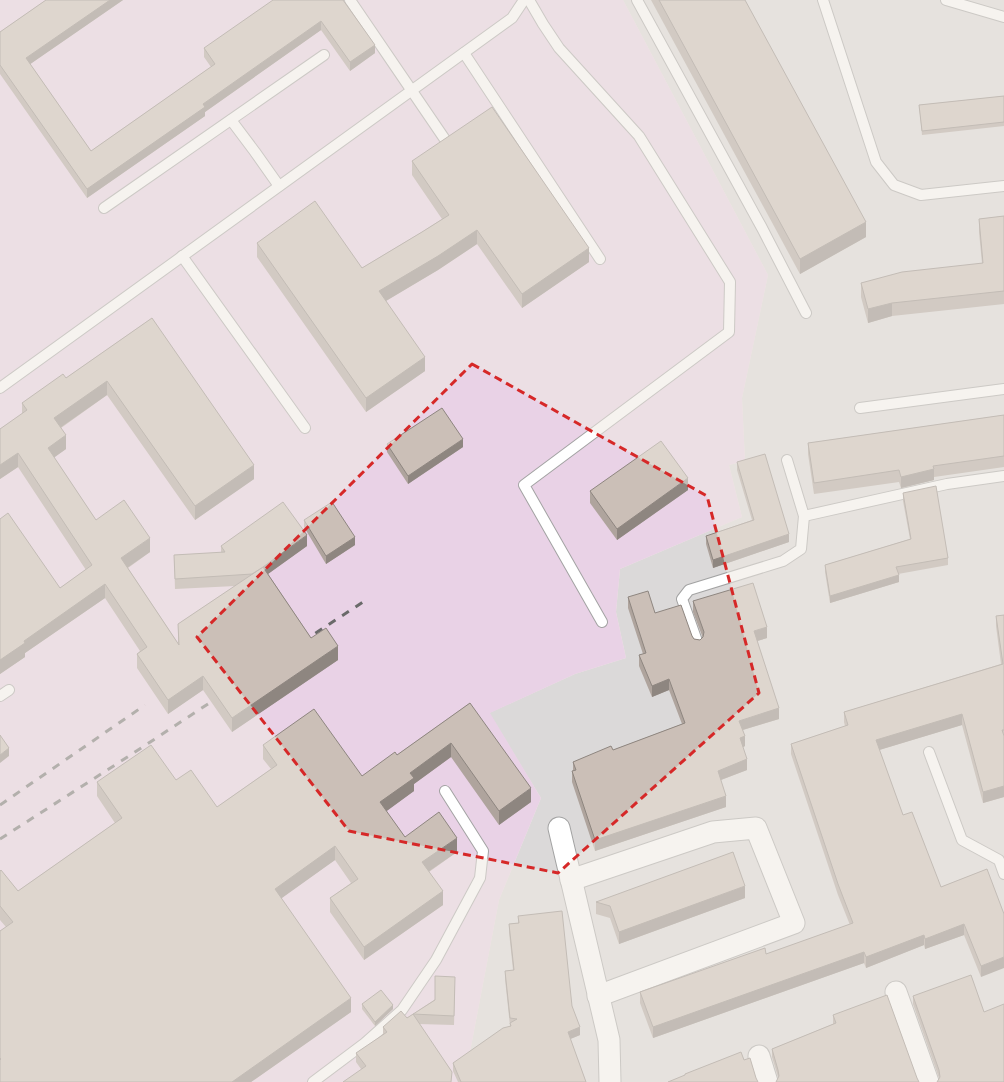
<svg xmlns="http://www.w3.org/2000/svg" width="1004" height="1082" font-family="'Fira Sans Condensed',sans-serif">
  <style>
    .residential { fill: #dbd9d9 }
    .industrial { fill: #e9d2e6 }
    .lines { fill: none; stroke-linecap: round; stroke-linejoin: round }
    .service-casing { stroke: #a3a3a3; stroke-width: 12 }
    .minor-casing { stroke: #a3a3a3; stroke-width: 23 }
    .service { stroke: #fff; stroke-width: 10 }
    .minor { stroke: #fff; stroke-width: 21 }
    .rail { stroke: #6a6a6a; stroke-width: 3; stroke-dasharray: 8 8; stroke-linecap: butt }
    .wall { fill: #afa49d }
    .shaded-wall { fill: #8e8680 }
    .building { fill: #cbbfb7; stroke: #8e8680 }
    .marked { fill: none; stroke: #d62828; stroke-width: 3; stroke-dasharray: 8 5; stroke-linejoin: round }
  </style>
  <rect width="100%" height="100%" fill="#efeae1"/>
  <path class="residential" d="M623,0H1004V1082H466L470,1052L499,900L541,798L489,713L575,674L626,658L616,612L620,569L742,517L729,465L745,461L742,398L768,275Z"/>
  <path class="industrial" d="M0,0H623L768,275L742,398L745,461L729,465L742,517L620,569L616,612L626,658L575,674L490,713L541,798L499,900L470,1052L466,1082H0Z"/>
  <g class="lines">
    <defs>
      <g id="service">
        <path d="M350,0L444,138"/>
        <path d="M529,0L543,24L559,48L639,136L730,282L729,332L524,485L602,622"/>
        <path d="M637,0L762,228L806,313"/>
        <path d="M823,0L876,162L894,185L921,195L1004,186"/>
        <path d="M946,0L1004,17"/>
        <path d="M464,53L600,259"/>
        <path d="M231,120L255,152L279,186"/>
        <path d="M104,208L324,55"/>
        <path d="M182,256L305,428"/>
        <path d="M0,388L512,18L524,0"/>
        <path d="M860,408L1004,389"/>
        <path d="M804,516L947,484L1004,476"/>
        <path d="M698,644L682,599L689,590L783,561L801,549L804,516L787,460"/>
        <path d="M0,696L9,690"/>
        <path d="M929,752L962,840L999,860L1004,874"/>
        <path d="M313,1082L365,1043L402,1010L436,960L480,878L483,851L445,791"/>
      </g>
      <g id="minor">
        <path d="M559,828L609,1040L610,1082"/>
        <path d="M571,880L713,832L756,828L794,923L598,996"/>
        <path d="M896,992L928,1082"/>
        <path d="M759,1056L767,1082"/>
      </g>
    </defs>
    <use href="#service" class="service-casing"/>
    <use href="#minor" class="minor-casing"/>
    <use href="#service" class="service"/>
    <use href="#minor" class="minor"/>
    <g class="rail">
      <path d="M302,642L363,602"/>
      <path d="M0,805L145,705"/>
      <path d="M0,839L129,756L220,696"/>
    </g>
  </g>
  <g class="wall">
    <path d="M46,0H123L30,64L91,151L211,67L204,57V48L343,0L375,53L350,71L321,30L205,112V116L87,198L0,74V32Z"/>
    <path d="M651,0H745L866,237L800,274Z"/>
    <path d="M1004,96V126L922,135L919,105Z"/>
    <path d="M412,161L589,262L522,308L477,244L438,270L386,301L425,371L366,412L257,257V243L362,268L422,232L442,219L412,175Z"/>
    <path d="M1004,216V304L892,316L868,323L861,297V283L982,263L979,232V219Z"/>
    <path d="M152,318L254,479L195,520L107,395L61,428L66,449L54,457L96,520L150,552L128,568L178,643V624L235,586L175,589L174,555L221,553V546H307L268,574L311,638L338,660L232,732L203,690L168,714L137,668V654L140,651L105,598L25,653V657L0,674V519L60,588L86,570L18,467L0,479V429L22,414V403L66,378Z"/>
    <path d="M1004,415V467L934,477V480L901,488L899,482L814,494L808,454V443Z"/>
    <path d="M387,444L463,447L408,484L387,452Z"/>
    <path d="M737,462L789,542L713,568L706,544V536L752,520L737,470Z"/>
    <path d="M688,490L617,540L590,503V491Z"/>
    <path d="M903,493L948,558V565L898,574L899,582L830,603L825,572V565L910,539L903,501Z"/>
    <path d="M304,520L355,545L326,564L304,527Z"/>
    <path d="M628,597L655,613L692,636L694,639L700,640L703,638L693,612V601L767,638L757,641L779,719L743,730L745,746L743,747L747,770L721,780L726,807L595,851L572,782V771H573V762L613,750L682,724L669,690L652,697L639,666V655L643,654L628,608Z"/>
    <path d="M1004,615V797L983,803L962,725L879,750L903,815L941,887L987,869L981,977L964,935L925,949L924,945L866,968L864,963L653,1038L640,1003V992L766,954L850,925L838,895L791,754V744L845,726L844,722V712L1001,664L996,626V616Z"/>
    <path d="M470,703L531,802L499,825L451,757L414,784V791L386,811L405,837L457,852L429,872L443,905L364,960L330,912V898L351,883L335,860L281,898L351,1012L251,1082H0V931L6,927L0,920V871L18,891L115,823L97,796V782L176,780L217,807L271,769L263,759V745L362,776L397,755Z"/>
    <path d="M745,898L619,944L610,918L596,914V902Z"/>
    <path d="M518,916L572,1006L580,1035L570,1039L586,1082H458L453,1071V1063L510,1026L505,979V971L513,970L509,932V924L518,923Z"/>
    <path d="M455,986L454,1025L419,1024L452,1072L361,1069L356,1062V1053L383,1035V1027L407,1018Z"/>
    <path d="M913,996L984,1012L937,1081L939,1078L913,1004Z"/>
    <path d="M362,1004L393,1009L375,1026L362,1009Z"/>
    <path d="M833,1015L917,1078L778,1077L772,1057V1049L833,1024Z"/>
  </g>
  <g class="shaded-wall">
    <path d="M110,0H123L26,67V58Z"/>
    <path d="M321,21V30L205,112V116L87,198V189L203,104Z"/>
    <path d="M375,45V53L350,71V62Z"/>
    <path d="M866,222V237L800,274V259Z"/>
    <path d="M477,230V244L438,270L379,305V291Z"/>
    <path d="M589,248V262L522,308V294Z"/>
    <path d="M892,303V316L868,323V309Z"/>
    <path d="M425,357V371L366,412V398Z"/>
    <path d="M107,381V395L54,432V418Z"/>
    <path d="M66,435V449L48,462V448Z"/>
    <path d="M463,439V447L408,484V476Z"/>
    <path d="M18,453V467L0,479V465Z"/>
    <path d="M254,465V479L195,520V506Z"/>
    <path d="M934,469V480L901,488V477Z"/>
    <path d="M688,478V490L617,540V529Z"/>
    <path d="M789,534V542L713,568V560Z"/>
    <path d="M307,535V546L254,584V574Z"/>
    <path d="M355,537V545L326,564V556Z"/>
    <path d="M150,538V552L121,572V558Z"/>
    <path d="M899,575V582L830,603V596Z"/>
    <path d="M105,584V598L25,653V657L0,674V660L24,641Z"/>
    <path d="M767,627V638L754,642V631Z"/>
    <path d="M338,646V660L232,732V718Z"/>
    <path d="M203,676V690L168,714V700Z"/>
    <path d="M669,679V690L652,697V686Z"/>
    <path d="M779,708V719L739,731V721Z"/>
    <path d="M962,714V725L876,751V740Z"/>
    <path d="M745,736V746L740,749V738Z"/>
    <path d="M451,743V757L414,784V791L380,816V802L410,773Z"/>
    <path d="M9,748V756L0,763V755Z"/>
    <path d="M747,759V770L718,781V771Z"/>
    <path d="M1004,786V797L983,803V792Z"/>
    <path d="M531,788V802L499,825V811Z"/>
    <path d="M726,796V807L595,851V840Z"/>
    <path d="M457,838V852L422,876V862Z"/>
    <path d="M335,846V860L275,903V889Z"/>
    <path d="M745,886V898L619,944V932Z"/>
    <path d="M443,891V905L364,960V947Z"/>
    <path d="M964,924V935L925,949V939Z"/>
    <path d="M924,935V945L866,968V957Z"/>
    <path d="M864,952V963L653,1038V1027Z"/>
    <path d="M1004,957V968L981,977V966Z"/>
    <path d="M351,998V1012L251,1082H232Z"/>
    <path d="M393,1005V1009L375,1026V1022Z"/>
    <path d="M580,1027V1035L568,1040V1032Z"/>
  </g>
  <g class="building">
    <path d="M46,0H110L26,58L91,151L215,64L204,48L273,0H343L375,45L350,62L321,21L203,104L205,107L87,189L0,65V32Z"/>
    <path d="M659,0H745L866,222L800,259Z"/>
    <path d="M1004,96V122L922,131L919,105Z"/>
    <path d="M492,107L589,248L522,294L477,230L438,256L379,291L425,357L366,398L257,243L315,201L362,268L422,232L449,215L412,161Z"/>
    <path d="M1004,216V291L892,303L868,309L861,283L902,272L983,263L979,219Z"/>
    <path d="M152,318L254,465L195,506L107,381L54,418L66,435L48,448L96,520L124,500L150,538L121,558L179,645L178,624L263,567L311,638L326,628L338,646L232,718L203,676L168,700L137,654L147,647L105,584L24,641L25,643L0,660V519L8,513L60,588L92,565L18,453L0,465V429L27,410L22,403L63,374L66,378Z"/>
    <path d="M442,408L463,439L408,476L387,444Z"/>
    <path d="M1004,415V456L933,466L934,469L901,477L899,470L814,483L808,443Z"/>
    <path d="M661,441L688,478L617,529L590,491Z"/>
    <path d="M765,454L789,534L713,560L706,536L754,520L737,462Z"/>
    <path d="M936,486L948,558L896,567L899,575L830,596L825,565L911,539L903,493Z"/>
    <path d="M283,502L307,535L263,567L252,574L175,579L174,555L225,552L221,546Z"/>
    <path d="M332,502L355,537L326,556L304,520Z"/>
    <path d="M753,583L767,627L754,631L779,708L739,721L745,736L740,738L747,759L718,771L726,796L595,840L572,771L576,770L573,762L611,746L613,750L685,723L669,679L652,686L639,655L646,653L628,597L648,591L655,613L681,605L692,636L694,639L700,640L703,637L704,632L693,601Z"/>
    <path d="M1004,615V730H1002L1004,736V786L983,792L962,714L876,740L903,815L912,812L941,887L987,869L1004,914V957L981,966L964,924L925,939L924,935L866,957L864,952L653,1027L640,992L765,948L766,954L853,923L838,884L791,744L848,725L844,712L1003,664L996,616Z"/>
    <path d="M470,703L531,788L499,811L451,743L410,773L414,778L380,802L405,837L439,812L457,838L422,862L443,891L364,947L330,898L358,879L335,846L275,889L351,998L232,1082H0V1060L1,1059L0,1058V931L13,922L0,906V871L1,870L18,891L122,818L97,782L151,745L176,780L191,770L217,807L277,765L263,745L314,709L362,776L395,752L397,755Z"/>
    <path d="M0,735L9,748L0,755Z"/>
    <path d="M733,852L745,886L619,932L610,906L596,902Z"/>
    <path d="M562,911L572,1006L580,1027L568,1032L586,1082H461L453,1063L503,1028L511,1026L510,1023L517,1019L510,1018L505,971L514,970L509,924L519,923L518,916Z"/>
    <path d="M971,975L984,1012L1004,1004V1082H937L940,1077L939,1070L913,996Z"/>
    <path d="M435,976L455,977L454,1016L413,1014L452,1072L451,1082H343L366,1066L356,1053L387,1032L383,1027L401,1011L407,1018L435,1000Z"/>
    <path d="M381,990L393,1005L375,1022L362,1004Z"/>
    <path d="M887,995L917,1078L919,1082H776L779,1076L778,1070L772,1049L836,1023L833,1015Z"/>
    <path d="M741,1052L744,1060L750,1058L756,1078L758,1082H668L685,1075V1074Z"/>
  </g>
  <path d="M0 0H1004V1082H0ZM472,364L707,496L759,693L558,873L349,831L197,637Z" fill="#efeae1" fill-opacity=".55" fill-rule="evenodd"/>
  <path class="marked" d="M472,364L707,496L759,693L558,873L349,831L197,637Z"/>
</svg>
